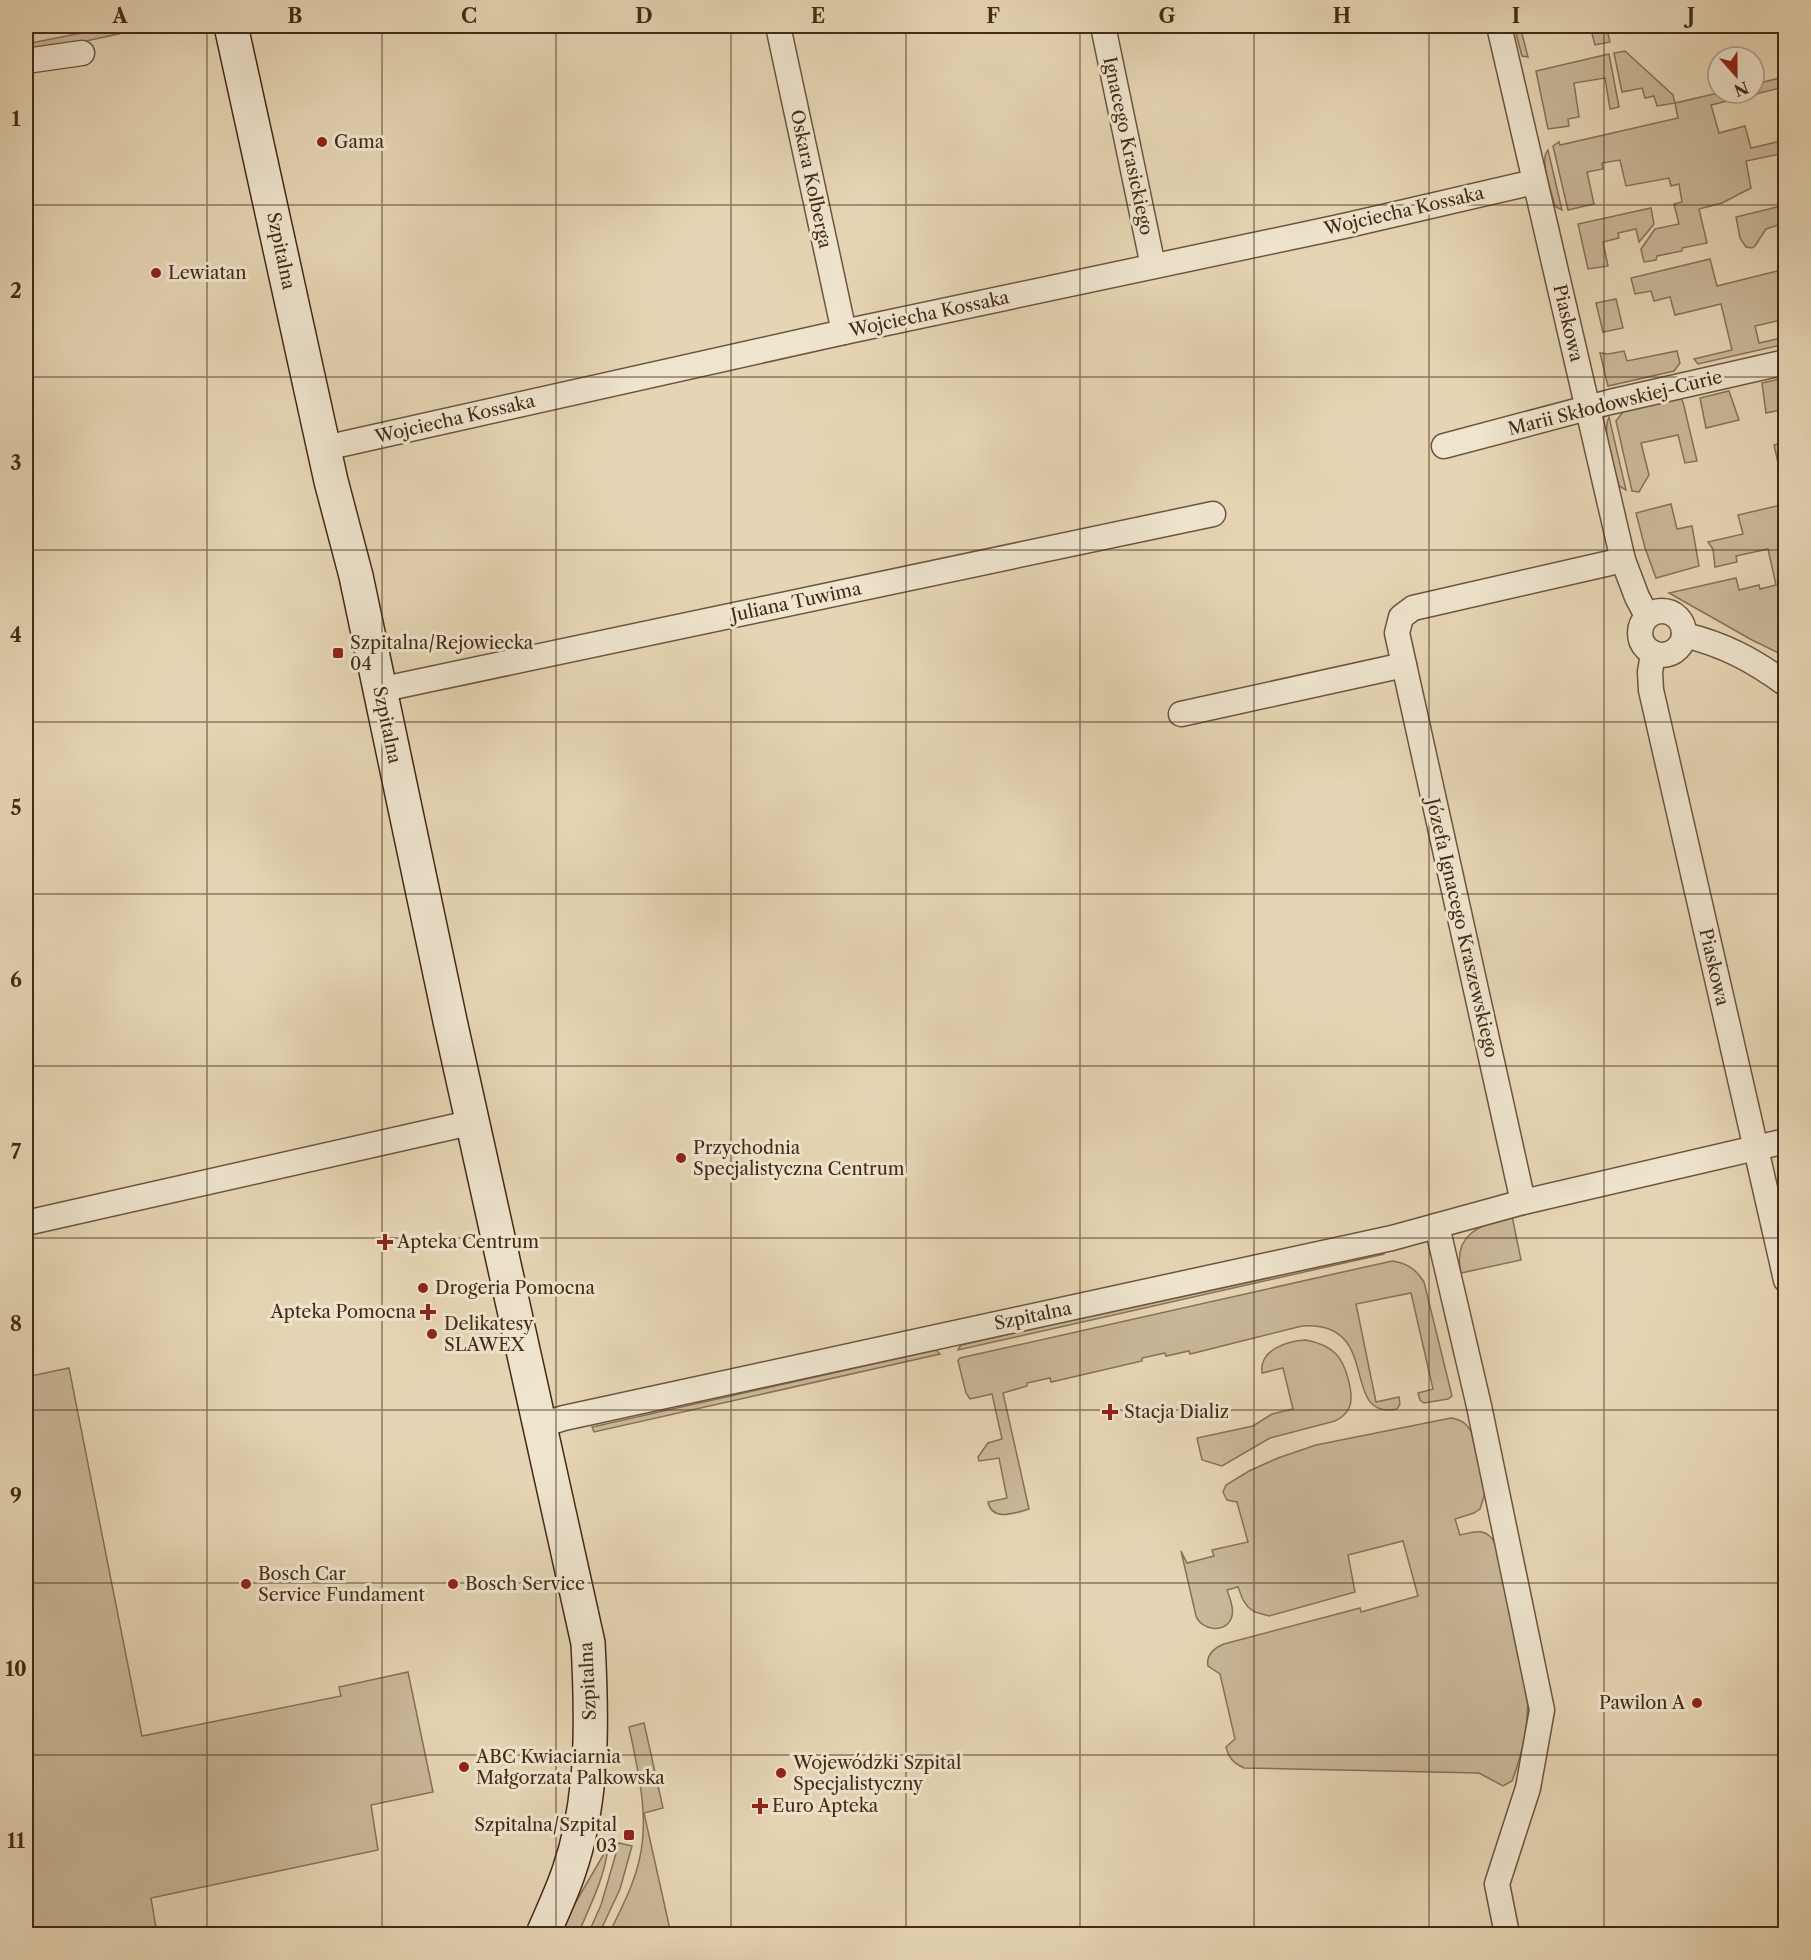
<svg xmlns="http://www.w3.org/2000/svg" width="1811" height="1960" font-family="'Libre Caslon Text',serif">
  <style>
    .green { fill: #cab899; stroke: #877158; stroke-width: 1.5 }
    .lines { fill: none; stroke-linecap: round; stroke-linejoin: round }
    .street-casing { stroke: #6c553e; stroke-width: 27 }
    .secondary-casing { stroke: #442a16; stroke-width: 36 }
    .street { stroke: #efe4ce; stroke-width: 24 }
    .secondary { stroke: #efe4ce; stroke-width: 33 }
    .grid { fill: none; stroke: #442a16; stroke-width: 1.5; stroke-opacity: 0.55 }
    .poi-dot { fill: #8f2418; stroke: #efe4ce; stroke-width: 2 }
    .labels { text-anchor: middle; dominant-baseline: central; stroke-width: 6; stroke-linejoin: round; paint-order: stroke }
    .poi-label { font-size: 18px; fill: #442a16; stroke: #efe4ce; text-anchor: start }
    .street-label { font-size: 18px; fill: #442a16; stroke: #efe4ce }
    .neatline { fill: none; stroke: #442a16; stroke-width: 2 }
    .grid-label { font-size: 20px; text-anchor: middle; font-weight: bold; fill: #442a16 }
  </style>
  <rect width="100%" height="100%" fill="#e6d5b4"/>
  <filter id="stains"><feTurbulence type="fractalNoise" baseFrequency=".00333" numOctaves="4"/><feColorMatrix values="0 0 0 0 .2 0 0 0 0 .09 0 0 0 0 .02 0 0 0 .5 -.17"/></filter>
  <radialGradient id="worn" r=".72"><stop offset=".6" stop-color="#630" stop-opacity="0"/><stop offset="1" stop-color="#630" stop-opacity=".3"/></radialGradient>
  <g class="green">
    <path d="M116,26H155L26,54V44Z"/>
    <path d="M1514,26H1520L1528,57L1522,56Z"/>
    <path d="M1590,26H1606L1610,42L1595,45Z"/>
    <path d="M1625,51L1673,95L1675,103L1718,93H1754V84L1785,77V109L1780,88L1711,105L1719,133L1745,126L1751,148L1785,140V153L1746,161L1751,188L1722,203L1699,209L1707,243L1682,248V251L1657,256L1656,260L1644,262L1641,249L1655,229L1679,224L1674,204L1682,202L1679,184L1671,186L1669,178L1626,186L1620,160L1602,163L1603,169L1587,172L1594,204L1568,210L1553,146L1559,142L1560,145L1678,118L1675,103L1657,106L1654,96L1645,98L1642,88L1622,92L1614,53Z"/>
    <path d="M1609,54L1619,107L1610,109L1605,78L1574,83L1579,117L1568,119L1569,126L1548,129L1536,71Z"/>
    <path d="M1548,150L1562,210L1556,207L1554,203C1551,190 1539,159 1548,150Z"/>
    <path d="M1785,205V223L1766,229L1755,246L1752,248L1746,247L1740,238L1736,217Z"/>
    <path d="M1651,208L1654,224L1639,242L1636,229L1618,233L1619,238L1603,242L1608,266L1588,269L1578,224Z"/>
    <path d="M1710,259L1717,286L1785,269V281L1782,282L1785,298V319L1755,326L1759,343L1785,337V344L1698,364L1694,359L1732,350L1721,304L1675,315L1670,297L1654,301L1651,291L1635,294L1631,278Z"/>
    <path d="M1616,299L1623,328L1603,332L1596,303Z"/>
    <path d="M1624,351L1627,361L1677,351L1680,363L1674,371L1608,386L1600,353L1608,354Z"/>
    <path d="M1785,378V409L1766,413L1762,383Z"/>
    <path d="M1729,391L1739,420L1706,428L1700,398Z"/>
    <path d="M1680,397L1683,402L1697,461L1685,463L1678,435L1641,443L1649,475L1639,492L1632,491L1616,421L1626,408Z"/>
    <path d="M1609,417L1626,490L1619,486C1615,470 1601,432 1609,417Z"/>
    <path d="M1785,442H1786L1785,494L1774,445Z"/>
    <path d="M1671,504L1677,529L1692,526L1699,566L1656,578L1645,548L1636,513Z"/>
    <path d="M1785,504L1786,539H1784L1786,546L1785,656L1752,640L1669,593L1736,578L1739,590L1759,585L1760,589L1776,585L1768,549L1736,556L1737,562L1715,567L1713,549L1708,542L1743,534L1738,515Z"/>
    <path d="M1512,1216L1521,1260L1461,1273C1452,1234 1480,1225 1512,1216Z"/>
    <path d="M1385,1250L1384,1254L958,1350L961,1345Z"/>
    <path d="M1392,1261C1407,1263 1416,1269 1424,1282L1452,1396L1448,1399L1424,1403L1420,1400L1418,1393L1433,1389L1411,1293L1356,1304L1376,1402L1399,1397L1400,1404L1397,1409C1338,1421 1384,1320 1302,1326L1190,1354L1189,1351L1166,1356L1165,1353L1142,1358V1361L1051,1382L1050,1378L1027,1383V1386L1003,1393L1029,1509C1015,1513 992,1522 988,1502L1007,1498L999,1458L979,1461L978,1457L988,1443L1002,1439L992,1394L970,1399L966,1393L958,1361L960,1358Z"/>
    <path d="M1306,1340C1317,1342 1328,1346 1336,1354C1346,1364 1355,1396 1349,1408C1346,1415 1341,1418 1335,1421L1270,1438L1222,1466L1202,1460L1197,1438L1253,1426L1272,1414L1293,1409L1283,1368L1262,1373C1259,1349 1288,1341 1306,1340Z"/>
    <path d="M936,1350L940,1354L594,1432L592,1427Z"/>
    <path d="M69,1368L142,1736L341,1696L339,1687L408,1672L433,1792L371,1805L378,1850L151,1898L157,1934H26V1377Z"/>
    <path d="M1451,1418C1461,1420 1465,1422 1471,1431L1485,1493L1480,1509L1474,1513L1455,1519L1460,1535C1477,1531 1487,1527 1496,1545L1527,1690C1530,1721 1523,1752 1512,1781L1503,1786L1479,1773L1244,1768C1234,1763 1229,1759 1226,1747L1235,1739L1220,1674L1208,1666C1206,1654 1214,1648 1224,1644L1360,1608L1361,1612L1418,1596L1403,1541L1348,1555L1355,1592L1269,1616L1255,1612L1248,1607L1243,1600L1238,1587L1227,1590C1230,1599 1235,1610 1231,1619C1224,1634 1201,1630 1196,1616L1181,1551L1187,1563L1214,1556L1212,1550L1248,1542L1237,1502L1227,1500L1223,1492L1226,1485L1249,1471L1278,1458L1316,1445Z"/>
    <path d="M644,1723L663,1808L644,1813L671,1934H609C620,1911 633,1887 639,1861C650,1817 638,1771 629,1727Z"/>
    <path d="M619,1843L632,1846L620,1889L599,1934H588L601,1905Z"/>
    <path d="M608,1847C605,1877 590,1906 578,1934H557Z"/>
  </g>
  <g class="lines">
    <defs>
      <g id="street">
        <path d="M778,26L844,332"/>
        <path d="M1103,26L1153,266"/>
        <path d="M1499,26L1623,560L1637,597L1647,616"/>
        <path d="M26,61L82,53"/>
        <path d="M1444,446L1610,402L1786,362"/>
        <path d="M325,448L844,332L1344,226L1534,182"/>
        <circle cx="1662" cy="633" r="22"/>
        <path d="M1684,635C1723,644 1753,660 1786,684"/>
        <path d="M1653,654L1650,672L1651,690L1786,1280"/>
        <path d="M379,690L1213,514"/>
        <path d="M1181,714L1404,665"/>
        <path d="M1523,1202L1397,633L1401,617L1413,608L1623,560"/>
        <path d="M26,1223L474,1122"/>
        <path d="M1437,1226L1479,1406L1542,1710L1528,1788L1497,1884L1507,1934"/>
        <path d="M541,1425L564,1418L1392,1238L1523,1202L1786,1141"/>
      </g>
      <path id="secondary" d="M231,26L331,481L356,576L450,1021L588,1643C592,1717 594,1799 569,1871C562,1892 552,1913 543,1934"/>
    </defs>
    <use href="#street" class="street-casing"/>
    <use href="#secondary" class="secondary-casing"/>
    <use href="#street" class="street"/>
    <use href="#secondary" class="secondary"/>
  </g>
  <path class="grid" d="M207,26V1934M382,26V1934M556,26V1934M731,26V1934M906,26V1934M1080,26V1934M1254,26V1934M1429,26V1934M1604,26V1934M26,205H1786M26,377H1786M26,550H1786M26,722H1786M26,894H1786M26,1066H1786M26,1238H1786M26,1410H1786M26,1583H1786M26,1755H1786"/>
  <g class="poi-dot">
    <circle cx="322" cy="142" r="6"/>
    <circle cx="156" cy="273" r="6"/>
    <rect x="332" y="647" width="12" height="12" rx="3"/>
    <circle cx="681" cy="1158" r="6"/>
    <path d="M382 1233h6v6h6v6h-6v6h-6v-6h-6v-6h6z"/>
    <circle cx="423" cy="1288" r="6"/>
    <path d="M425 1303h6v6h6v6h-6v6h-6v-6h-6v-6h6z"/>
    <circle cx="432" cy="1334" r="6"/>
    <path d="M1107 1403h6v6h6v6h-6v6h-6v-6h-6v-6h6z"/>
    <circle cx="246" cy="1584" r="6"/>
    <circle cx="453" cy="1584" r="6"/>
    <circle cx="1697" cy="1703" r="6"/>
    <circle cx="464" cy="1767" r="6"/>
    <circle cx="781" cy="1773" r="6"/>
    <path d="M757 1797h6v6h6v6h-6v6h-6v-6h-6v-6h6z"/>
    <rect x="623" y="1829" width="12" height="12" rx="3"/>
  </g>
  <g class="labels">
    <g class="poi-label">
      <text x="334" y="142">Gama</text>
      <text x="168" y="273">Lewiatan</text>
      <text x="350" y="643">Szpitalna/Rejowiecka<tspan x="350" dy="21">04</tspan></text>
      <text x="693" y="1148">Przychodnia<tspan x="693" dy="21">Specjalistyczna Centrum</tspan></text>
      <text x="397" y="1242">Apteka Centrum</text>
      <text x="435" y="1288">Drogeria Pomocna</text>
      <text x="416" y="1312" text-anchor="end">Apteka Pomocna</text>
      <text x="444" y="1324">Delikatesy<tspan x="444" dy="21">SLAWEX</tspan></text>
      <text x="1124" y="1412">Stacja Dializ</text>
      <text x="258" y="1574">Bosch Car<tspan x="258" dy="21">Service Fundament</tspan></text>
      <text x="465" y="1584">Bosch Service</text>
      <text x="1685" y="1703" text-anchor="end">Pawilon A</text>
      <text x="476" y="1757">ABC Kwiaciarnia<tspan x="476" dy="21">Małgorzata Palkowska</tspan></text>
      <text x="793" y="1763">Wojewódzki Szpital<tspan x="793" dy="21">Specjalistyczny</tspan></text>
      <text x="772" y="1806">Euro Apteka</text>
      <text x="617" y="1825" text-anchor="end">Szpitalna/Szpital<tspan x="617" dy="21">03</tspan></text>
    </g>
    <g class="street-label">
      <text transform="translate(1128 146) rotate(78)">Ignacego Krasickiego</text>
      <text transform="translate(811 179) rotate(78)">Oskara Kolberga</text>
      <text transform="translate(1404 211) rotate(-13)">Wojciecha Kossaka</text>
      <text transform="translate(281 251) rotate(78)">Szpitalna</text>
      <text transform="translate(929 314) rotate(-12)">Wojciecha Kossaka</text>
      <text transform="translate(1568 323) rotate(77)">Piaskowa</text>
      <text transform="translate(1615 403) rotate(-14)">Marii Skłodowskiej-Curie</text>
      <text transform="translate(455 419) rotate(-13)">Wojciecha Kossaka</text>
      <text transform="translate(796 602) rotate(-12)">Juliana Tuwima</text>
      <text transform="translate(387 725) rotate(78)">Szpitalna</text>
      <text transform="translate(1462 928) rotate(77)">Józefa Ignacego Kraszewskiego</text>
      <text transform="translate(1714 967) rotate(77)">Piaskowa</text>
      <text transform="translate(1033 1316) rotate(-12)">Szpitalna</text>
      <text transform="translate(588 1681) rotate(-93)">Szpitalna</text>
    </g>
  </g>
  <rect width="1811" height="1960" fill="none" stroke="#e6d5b4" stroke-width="66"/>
  <g transform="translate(1736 75) rotate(159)"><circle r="28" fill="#efe4ce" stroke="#ab9a84" stroke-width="1.5"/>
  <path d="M0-4.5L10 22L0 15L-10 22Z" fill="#8f2418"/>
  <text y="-9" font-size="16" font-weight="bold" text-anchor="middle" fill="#442a16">N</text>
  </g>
  <rect x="33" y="33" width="1745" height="1894" class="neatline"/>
  <g class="grid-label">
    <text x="120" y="23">A</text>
    <text x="295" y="23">B</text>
    <text x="469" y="23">C</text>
    <text x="644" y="23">D</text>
    <text x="818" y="23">E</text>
    <text x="993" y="23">F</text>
    <text x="1167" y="23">G</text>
    <text x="1342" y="23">H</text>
    <text x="1516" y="23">I</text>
    <text x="1691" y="23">J</text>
    <text x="16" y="126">1</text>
    <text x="16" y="298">2</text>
    <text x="16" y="470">3</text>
    <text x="16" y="642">4</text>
    <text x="16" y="815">5</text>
    <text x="16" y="987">6</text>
    <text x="16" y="1159">7</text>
    <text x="16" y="1331">8</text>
    <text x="16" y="1503">9</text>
    <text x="16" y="1676">10</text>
    <text x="16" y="1848">11</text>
  </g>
  <rect width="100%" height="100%" filter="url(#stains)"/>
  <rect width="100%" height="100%" fill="url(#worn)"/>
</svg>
